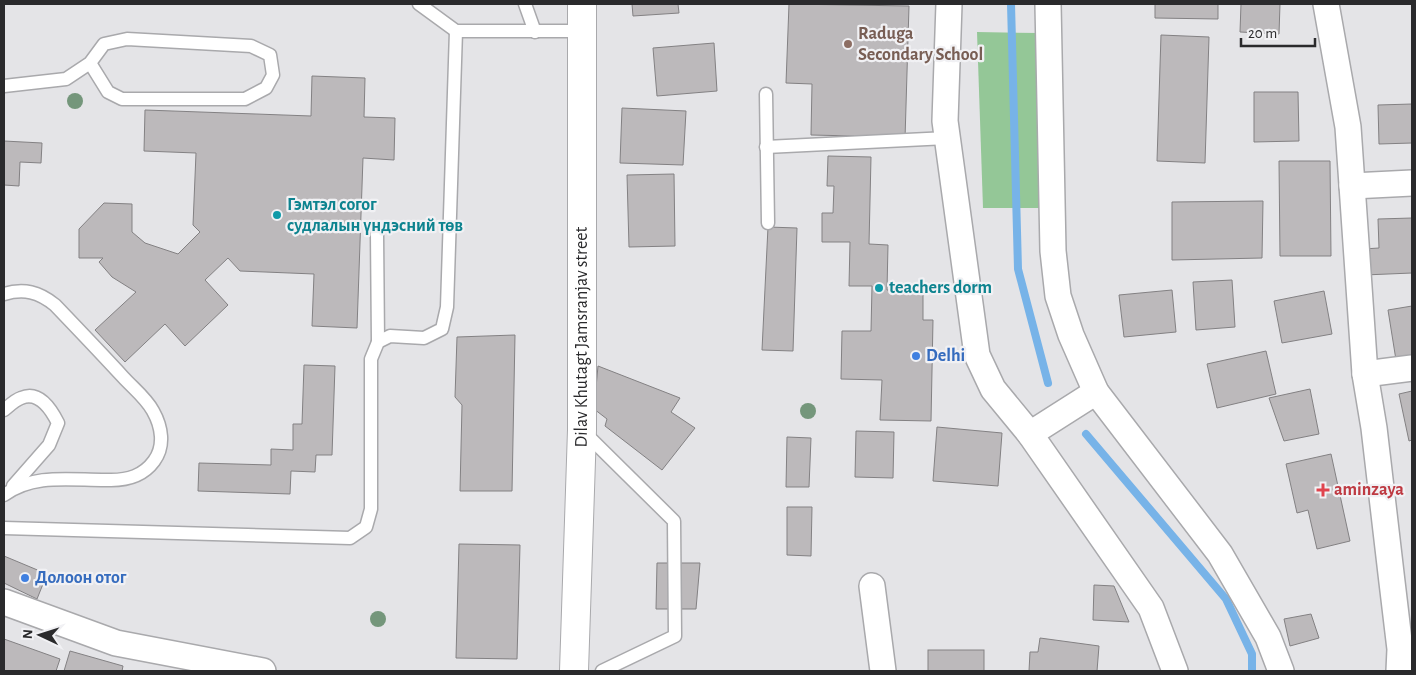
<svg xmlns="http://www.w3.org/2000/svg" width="1416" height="675" font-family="'Alegreya Sans',sans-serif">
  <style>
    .green { fill: #94c797 }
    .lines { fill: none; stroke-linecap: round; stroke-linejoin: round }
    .stream { stroke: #77b3e8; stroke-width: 8 }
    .building { fill: #bcb9bb; stroke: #838183 }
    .service-casing { stroke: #a9a9ac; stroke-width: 15 }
    .minor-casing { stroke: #a9a9ac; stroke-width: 28 }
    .secondary-casing { stroke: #a9a9ac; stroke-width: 30 }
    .service { stroke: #fff; stroke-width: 12 }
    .minor { stroke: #fff; stroke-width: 25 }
    .secondary { stroke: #fff; stroke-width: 28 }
    .tree { fill: #74967b }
    .education-dot { fill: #8d6e63; stroke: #f1f1f4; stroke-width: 2 }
    .culture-dot { fill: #0f9aa8; stroke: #f1f1f4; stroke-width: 2 }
    .shop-dot { fill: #3f7fe0; stroke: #f1f1f4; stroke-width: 2 }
    .health-dot { fill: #e0444e; stroke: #f1f1f4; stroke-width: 2 }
    .labels { text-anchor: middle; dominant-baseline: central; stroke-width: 4.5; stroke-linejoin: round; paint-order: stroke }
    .education-label { font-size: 18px; font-weight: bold; fill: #785e54; stroke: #f1f1f4; text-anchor: start }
    .culture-label { font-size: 18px; font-weight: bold; fill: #0d838f; stroke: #f1f1f4; text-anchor: start }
    .street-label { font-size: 18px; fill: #2a2a2c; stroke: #f1f1f4 }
    .shop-label { font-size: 18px; font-weight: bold; fill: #366cbe; stroke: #f1f1f4; text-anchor: start }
    .health-label { font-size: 18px; font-weight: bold; fill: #be3a42; stroke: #f1f1f4; text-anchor: start }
  </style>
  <rect width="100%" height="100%" fill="#e4e4e7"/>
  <path class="green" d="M977,32L1039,33L1041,208H983Z"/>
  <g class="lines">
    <g class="stream">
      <path d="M1011,4L1018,269L1048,383"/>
      <path d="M1086,434L1226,599L1252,654V671"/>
    </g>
  </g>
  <g class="building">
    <path d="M632,4H678L679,13L633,16Z"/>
    <path d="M789,4L909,6L905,139H857L854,136L811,135L812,84L786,83Z"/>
    <path d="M1155,4H1218V19L1155,18Z"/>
    <path d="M1241,4H1280L1279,34L1240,32Z"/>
    <path d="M1161,35L1209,37L1205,163L1157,161Z"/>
    <path d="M714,43L717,91L657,96L653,48Z"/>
    <path d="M312,76L365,78L364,117L395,118L394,160L363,158L357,328L312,326L314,274L240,271L228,258L205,280L228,305L185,346L165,324L125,362L95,330L136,292L112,277L99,262L103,258H79V229L104,203L132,204V232L145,243L178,254L200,232L193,225L196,153L144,151L145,110L311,116Z"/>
    <path d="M1254,92H1298L1299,141L1254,142Z"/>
    <path d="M1412,104V143L1379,144L1378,105Z"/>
    <path d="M622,108L686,111L683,165L620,163Z"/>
    <path d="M4,141L42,143L41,163L20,162L19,186L4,185Z"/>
    <path d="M828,156L871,157L869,244L888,245L887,290H923V320H933L931,421L880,420L882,380L841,379L842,331H871L872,286H849L850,242H822V213H833L834,186H827Z"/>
    <path d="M1279,161H1330L1331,256H1280Z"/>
    <path d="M674,174L675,246L629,247L627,175Z"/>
    <path d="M1263,201L1262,258L1172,260V202Z"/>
    <path d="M1412,218V273L1364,275L1363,249L1379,248L1378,219Z"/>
    <path d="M768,227L797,228L793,351L762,350Z"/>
    <path d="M1232,280L1235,327L1196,330L1193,282Z"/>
    <path d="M1172,290L1176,332L1124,337L1119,295Z"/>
    <path d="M1324,291L1332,334L1282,343L1274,301Z"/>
    <path d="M1412,306V358L1396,360L1388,310Z"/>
    <path d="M515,335L512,491H460L462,405L455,397L457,337Z"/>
    <path d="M1266,351L1276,394L1217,408L1207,364Z"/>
    <path d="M304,365L335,366L332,455H316L315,472L291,471L290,494L198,491L199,463L271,465V449L293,450V424H302Z"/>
    <path d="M598,366L680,398L671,412L695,428L662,470L605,426L607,419L594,409Z"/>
    <path d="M1310,389L1319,434L1284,441L1269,398Z"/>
    <path d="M1412,391V440L1409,441L1399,394Z"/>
    <path d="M937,427L1002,433L998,486L933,481Z"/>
    <path d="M856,431L894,432L893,478L855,477Z"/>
    <path d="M787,437L811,438L809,487H786Z"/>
    <path d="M1331,454L1350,541L1317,549L1308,510L1297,513L1286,464Z"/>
    <path d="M787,507H812L811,556L787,555Z"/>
    <path d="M459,544L520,545L517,659L456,658Z"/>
    <path d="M4,556L47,574L37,599L4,583Z"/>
    <path d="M657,563H700L696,609H656Z"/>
    <path d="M1094,585L1114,586L1129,622L1093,620Z"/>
    <path d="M1311,614L1319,638L1290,646L1284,619Z"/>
    <path d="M1040,638L1099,646L1097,671H1029L1030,652H1038Z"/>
    <path d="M4,639L60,659L56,671H4Z"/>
    <rect x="928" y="650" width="56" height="21"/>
    <path d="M70,651L123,666L122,671H64Z"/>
  </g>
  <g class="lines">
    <defs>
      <g id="service">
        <path d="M419,4L456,31H582"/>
        <path d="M525,4L535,32"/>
        <path d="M4,86L66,79L90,63L104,44L127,39L251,46L270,55L273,75L266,88L245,99H122L108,92L90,63"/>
        <path d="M766,94L768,223"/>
        <path d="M766,147L947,138"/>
        <path d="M377,234L378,342"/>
        <path d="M4,294C24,288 39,292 55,305C78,329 101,353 123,377C133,388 146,398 153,411C162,427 165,446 154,461C143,476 128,480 111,480C75,481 35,472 4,495"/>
        <path d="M4,410C9,406 15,400 21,398C39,390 51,409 58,423L49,445L13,486"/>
        <path d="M584,432L674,521L675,636L602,671"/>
        <path d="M4,528L350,538L366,527L371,509V359L378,342L390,336L424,338L442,329L447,307L456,31"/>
      </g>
      <g id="minor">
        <path d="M949,4L945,121L977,355L993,389L1030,434L1151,608L1175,671"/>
        <path d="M1048,4L1053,251L1058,296L1071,335L1096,392L1220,554L1268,637L1281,671"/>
        <path d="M1326,4L1348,127L1365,374L1374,428L1392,582L1400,649L1399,671"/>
        <path d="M1352,186L1412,183"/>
        <path d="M1365,374L1412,368"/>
        <path d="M1030,434L1096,392"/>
        <path d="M872,586L883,671"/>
        <path d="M4,602L116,643L263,671"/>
      </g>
      <g id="secondary">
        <path id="s1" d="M574,671L582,430V4"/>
      </g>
    </defs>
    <use href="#service" class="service-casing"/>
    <use href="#minor" class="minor-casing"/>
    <use href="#secondary" class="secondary-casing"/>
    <use href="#service" class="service"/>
    <use href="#minor" class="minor"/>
    <use href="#secondary" class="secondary"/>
  </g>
  <g class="tree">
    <circle cx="75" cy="101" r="8"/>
    <circle cx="808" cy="411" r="8"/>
    <circle cx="378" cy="619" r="8"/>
  </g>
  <circle class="education-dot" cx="848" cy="44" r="5"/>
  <g class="culture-dot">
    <circle cx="277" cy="215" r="5"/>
    <circle cx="879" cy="288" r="5"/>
  </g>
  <g class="shop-dot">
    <circle cx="916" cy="356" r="5"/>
    <circle cx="25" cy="578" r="5"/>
  </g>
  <path class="health-dot" d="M1320.5 482.5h5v5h5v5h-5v5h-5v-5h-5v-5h5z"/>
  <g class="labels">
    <g class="education-label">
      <text x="858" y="34">Raduga<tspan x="858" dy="21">Secondary School</tspan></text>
    </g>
    <g class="culture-label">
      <text x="287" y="205">Гэмтэл согог<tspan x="287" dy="21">судлалын үндэсний төв</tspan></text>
      <text x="889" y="288">teachers dorm</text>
    </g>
    <g class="street-label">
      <text stroke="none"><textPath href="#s1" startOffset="334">Dilav Khutagt Jamsranjav street</textPath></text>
    </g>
    <g class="shop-label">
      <text x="926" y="356">Delhi</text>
      <text x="35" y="578">Долоон отог</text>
    </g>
    <g class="health-label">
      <text x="1334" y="490">aminzaya</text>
    </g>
  </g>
  <rect width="1416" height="675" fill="none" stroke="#2a2a2c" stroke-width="10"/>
  <g transform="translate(40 635) rotate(274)" stroke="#f1f1f4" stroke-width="4" paint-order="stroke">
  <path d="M0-4L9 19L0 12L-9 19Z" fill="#2a2a2c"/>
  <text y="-8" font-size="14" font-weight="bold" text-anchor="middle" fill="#2a2a2c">N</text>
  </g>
  <path d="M1241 38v8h74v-8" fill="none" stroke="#2a2a2c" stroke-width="2.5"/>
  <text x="1248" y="38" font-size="15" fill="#2a2a2c" stroke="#f1f1f4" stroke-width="4" paint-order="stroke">20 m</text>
</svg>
